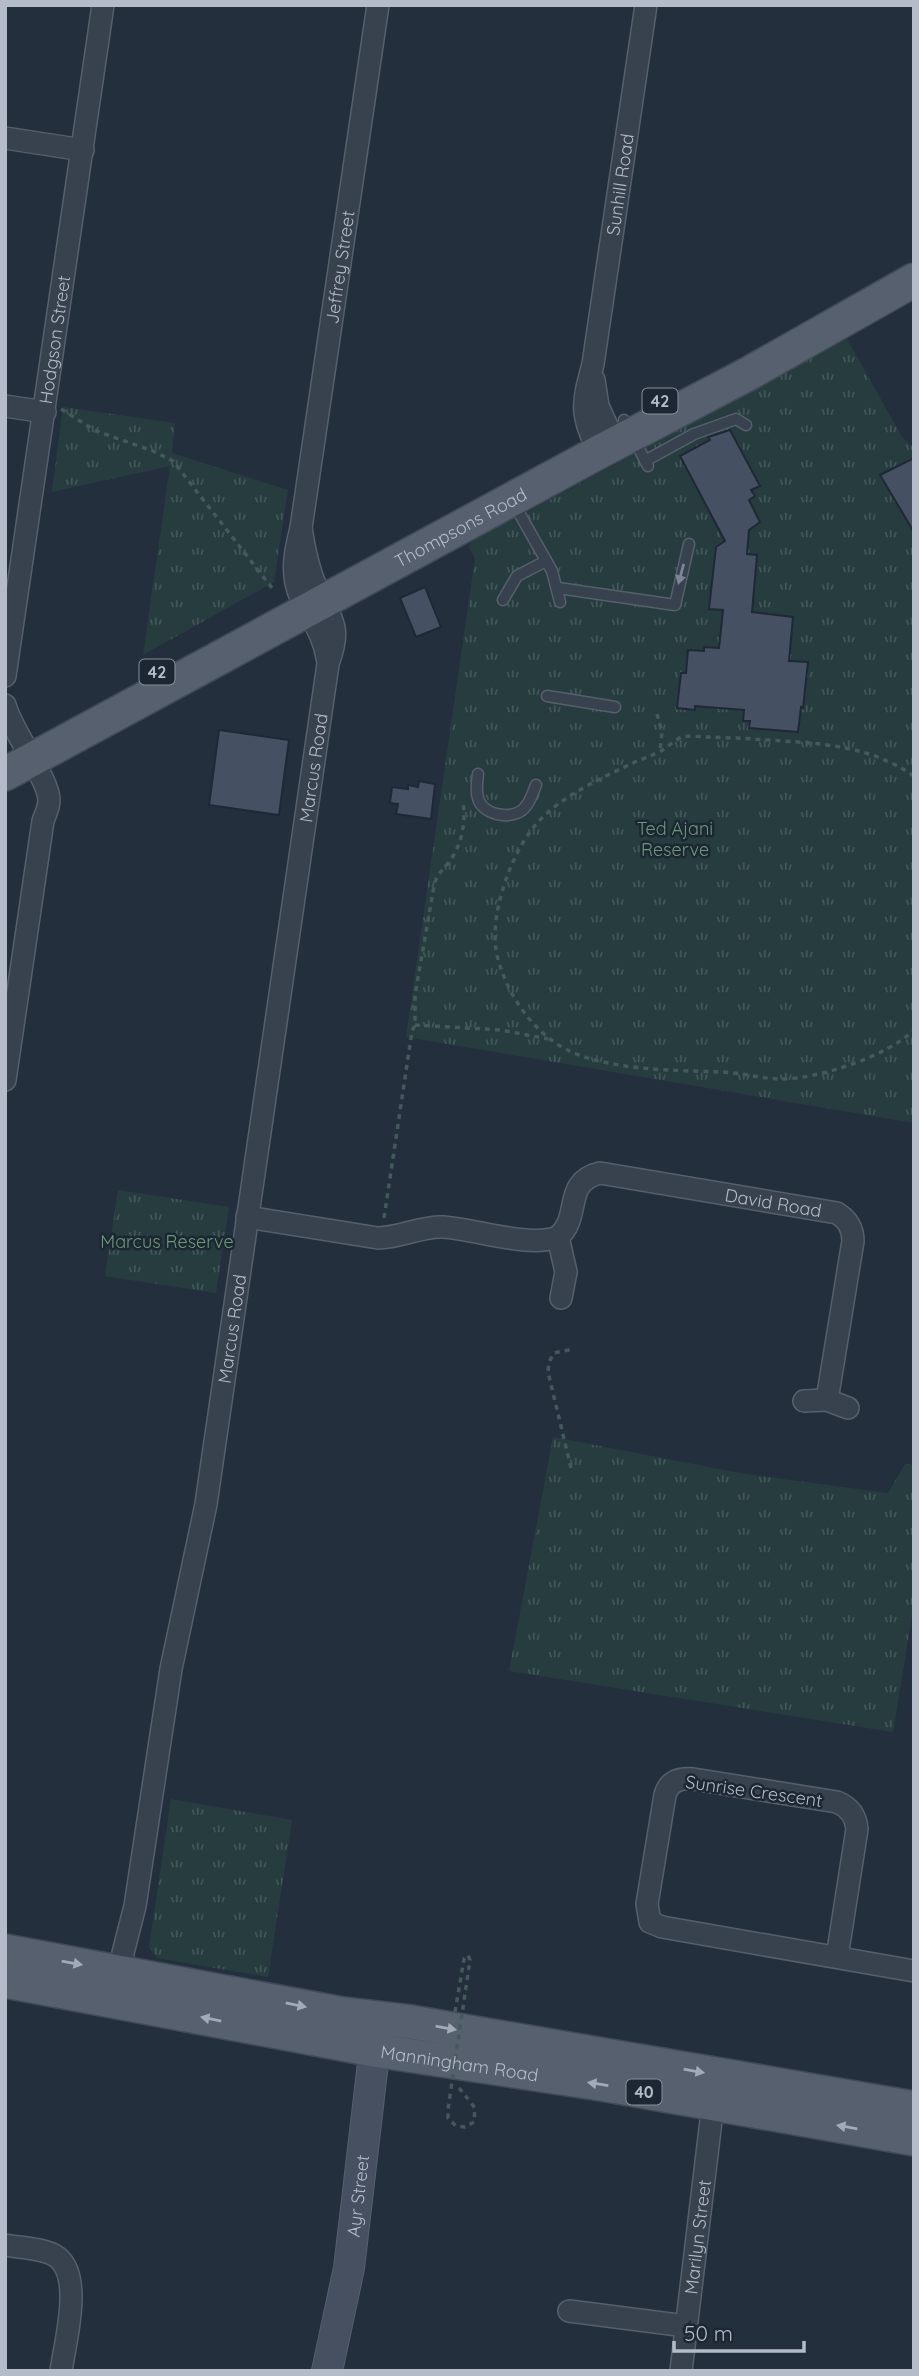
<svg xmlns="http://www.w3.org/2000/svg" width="919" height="2376" font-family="Quicksand,sans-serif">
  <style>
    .park { fill: url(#park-tufts) }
    .building { fill: #455162; stroke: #1f2835; stroke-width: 2 }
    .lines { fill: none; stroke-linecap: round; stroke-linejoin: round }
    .lane-casing { stroke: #565f6c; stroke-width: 13 }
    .street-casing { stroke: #565f6c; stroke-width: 24 }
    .secondary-casing { stroke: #565f6c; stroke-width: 32 }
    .primary-casing { stroke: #414a57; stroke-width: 36 }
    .path { stroke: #44595c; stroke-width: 3.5; stroke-dasharray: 5 5; stroke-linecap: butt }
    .lane { stroke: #38414e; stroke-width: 10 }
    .street { stroke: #38414e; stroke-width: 21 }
    .secondary { stroke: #465061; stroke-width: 30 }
    .primary { stroke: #56606e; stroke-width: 33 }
    .path-bridge { stroke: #44595c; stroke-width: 3.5; stroke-dasharray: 5 5; stroke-linecap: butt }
    .oneway { fill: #7c8592 }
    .oneway2 { fill: #a1aab7 }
    .labels { text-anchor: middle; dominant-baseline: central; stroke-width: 5; stroke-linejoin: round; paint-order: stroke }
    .shield { fill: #1d2633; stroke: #878f9c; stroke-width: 2 }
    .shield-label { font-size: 16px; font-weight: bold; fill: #b4bcc9 }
    .street-label { font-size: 18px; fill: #b4bcc9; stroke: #1d2633 }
    .park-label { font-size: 18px; fill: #6b9a76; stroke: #1d2633 }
  </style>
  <defs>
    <pattern id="park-tufts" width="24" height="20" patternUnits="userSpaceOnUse" patternTransform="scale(1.75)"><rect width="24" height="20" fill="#263c3f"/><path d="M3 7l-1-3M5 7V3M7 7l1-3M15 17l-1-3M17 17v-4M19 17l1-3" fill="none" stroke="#435659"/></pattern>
  </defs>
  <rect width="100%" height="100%" fill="#242f3e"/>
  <g class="park">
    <path d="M847,339L902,437L914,448V1123L406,1037L475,558L469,547L470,543L506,521L531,510Z"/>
    <path d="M63,407L175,423L172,453L288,490L274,582L143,655L170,466L52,492Z"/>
    <path d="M118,1190L229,1207L216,1293L105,1276Z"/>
    <path d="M553,1437L745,1474L888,1493L905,1464L914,1465V1604L893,1732L509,1671Z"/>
    <path d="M171,1799L292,1820L268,1977L157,1958L149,1947Z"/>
  </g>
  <g class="building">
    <path d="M730,430L760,486L751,490L755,496L749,500L760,522L749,530L747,554L757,555L752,612L793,617L789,661L808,662L803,708L801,707L798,732L749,728L750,721H743L744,710L695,706V710L677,708L681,673H686L688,650L704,651V647L719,648L723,610L709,609L716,547L725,541L680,456L710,440L708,437Z"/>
    <path d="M914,458V532L880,475Z"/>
    <path d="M425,587L441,627L416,637L400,598Z"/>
    <path d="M219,730L289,740L279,815L209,805Z"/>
    <path d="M419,781L435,784L431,819L396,814L398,804L390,803L392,787L408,789V785L418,787Z"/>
  </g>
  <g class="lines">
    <defs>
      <g id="lane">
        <path d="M624,420L648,466"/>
        <path d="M645,461L694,434L736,419L746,425"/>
        <path d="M514,504L552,571L560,602"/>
        <path d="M558,588L675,605L689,544"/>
        <path d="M503,600L517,576L546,561"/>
        <path d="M547,696L615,707"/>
        <path d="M478,774C477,783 475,794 480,803C489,817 516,820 526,806C531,800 533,792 536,785"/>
      </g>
      <g id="street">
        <path d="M5,138L83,150"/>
        <path d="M594,380L598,406L615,444"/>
        <path d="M5,406L45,412"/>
        <path id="s1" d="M599,452C580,413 582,405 593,364L646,5"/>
        <path id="s2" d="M327,658C324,635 311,619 301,598C290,575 295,551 301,528L378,5"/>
        <path id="s3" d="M5,676L103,5"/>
        <path d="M5,705C12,732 49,779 49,800C49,808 45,815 43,821L5,1080"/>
        <path d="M247,1217L378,1238C400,1238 421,1226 443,1227C475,1229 529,1248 558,1237L566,1272L561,1298"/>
        <path id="s4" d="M558,1237C582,1217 562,1182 600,1173L837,1213C848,1220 853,1228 853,1241L827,1400"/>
        <path d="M804,1401L827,1400L848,1408"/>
        <path d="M837,1957L857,1829C856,1816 849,1807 837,1802L693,1779C680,1778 669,1781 665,1795L647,1904L650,1922L662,1927L914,1971"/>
        <path id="s5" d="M120,1982L123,1953L135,1906L171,1669L206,1504L328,664C343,623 330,622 316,587C308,568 304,548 301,528"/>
        <path d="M5,2245C21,2248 40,2248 54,2255C85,2272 65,2342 61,2371"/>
        <path d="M569,2311L686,2326"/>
        <path id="s6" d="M681,2371L713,2104"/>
      </g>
      <g id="secondary">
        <path id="s7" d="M327,2371L349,2268L377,2029"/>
      </g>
      <g id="primary">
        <path id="s8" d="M5,774L599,452L748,374L914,280"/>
        <path d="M5,1951L343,2014L411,2022L914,2108"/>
        <path id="s9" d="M5,1981L374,2050L601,2084L914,2139"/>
      </g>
    </defs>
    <use href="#lane" class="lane-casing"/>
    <use href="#street" class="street-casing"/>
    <use href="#secondary" class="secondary-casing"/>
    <use href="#primary" class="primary-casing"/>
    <g class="path">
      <path d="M61,409L96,431L153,451L173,461L272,588"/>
      <path d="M657,714L662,732L660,751"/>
      <path d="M914,776C873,748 830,744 783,741C758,739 734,738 709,737C701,737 690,735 683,737C675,739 668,747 661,751C651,756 641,759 631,764C599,779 562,796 538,822C512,850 490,912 496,950C502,983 523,1018 550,1039C589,1071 671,1070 719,1072C740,1072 760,1079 782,1079C818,1079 888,1056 914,1030"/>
      <path d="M415,1025L501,1030L548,1039"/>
      <path d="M384,1218L412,1031L415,1025V995L434,886C436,875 443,870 449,862C462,845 466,822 463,802"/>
      <path d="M571,1468L548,1372L549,1362L554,1353L573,1349"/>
      <path d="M459,2088L468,2099"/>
    </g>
    <use href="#lane" class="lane"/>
    <use href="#street" class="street"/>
    <use href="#secondary" class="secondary"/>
    <use href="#primary" class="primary"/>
    <path class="path-bridge" d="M455,2012L464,1959L468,1955L470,1960L448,2109V2118L456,2126L465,2127L474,2122L475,2108L468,2099"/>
  </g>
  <defs><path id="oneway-solid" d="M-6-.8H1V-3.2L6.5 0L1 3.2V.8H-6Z" transform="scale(1.75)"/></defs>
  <use class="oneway" href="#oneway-solid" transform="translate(681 574) rotate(105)"/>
  <g class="oneway2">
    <use href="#oneway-solid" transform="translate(72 1963) rotate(10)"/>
    <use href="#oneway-solid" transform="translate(296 2005) rotate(11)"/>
    <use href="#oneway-solid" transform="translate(211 2019) rotate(-169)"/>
    <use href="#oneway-solid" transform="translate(446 2028) rotate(10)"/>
    <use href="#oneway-solid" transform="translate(694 2071) rotate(10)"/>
    <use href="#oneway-solid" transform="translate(598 2084) rotate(-171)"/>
    <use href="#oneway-solid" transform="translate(847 2127) rotate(-170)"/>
  </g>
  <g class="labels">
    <g class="shield">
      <rect x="642.5" y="388.5" width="35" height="25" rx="5"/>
      <rect x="139.5" y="659.5" width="35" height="25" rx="5"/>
      <rect x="626.5" y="2079.5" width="35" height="25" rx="5"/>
    </g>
    <g class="shield-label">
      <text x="660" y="401">42</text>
      <text x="157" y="672">42</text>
      <text x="644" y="2092">40</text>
    </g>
    <g class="street-label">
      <text stroke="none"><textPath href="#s1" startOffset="273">Sunhill Road</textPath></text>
      <text stroke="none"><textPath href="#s2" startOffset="401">Jeffrey Street</textPath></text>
      <text stroke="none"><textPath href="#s3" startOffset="340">Hodgson Street</textPath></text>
      <text stroke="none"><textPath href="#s8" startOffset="518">Thompsons Road</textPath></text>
      <text stroke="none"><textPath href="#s5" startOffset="1230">Marcus Road</textPath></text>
      <text stroke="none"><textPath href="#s4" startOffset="257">David Road</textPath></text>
      <text stroke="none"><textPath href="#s5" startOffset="663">Marcus Road</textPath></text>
      <text transform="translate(754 1791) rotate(8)">Sunrise Crescent</text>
      <text stroke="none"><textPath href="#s9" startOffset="462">Manningham Road</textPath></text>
      <text stroke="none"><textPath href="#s7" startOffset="178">Ayr Street</textPath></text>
      <text stroke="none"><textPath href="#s6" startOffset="135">Marilyn Street</textPath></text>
    </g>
    <g class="park-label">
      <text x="675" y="828">Ted Ajani<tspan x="675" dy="21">Reserve</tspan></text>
      <text x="167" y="1241">Marcus Reserve</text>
    </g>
  </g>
  <rect width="919" height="2376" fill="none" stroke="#b4bcc9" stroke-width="14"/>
  <path d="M674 2341v10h130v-10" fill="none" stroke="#b4bcc9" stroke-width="3.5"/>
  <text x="684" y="2341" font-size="21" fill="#b4bcc9" stroke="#1d2633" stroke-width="5" paint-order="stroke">50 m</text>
</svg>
